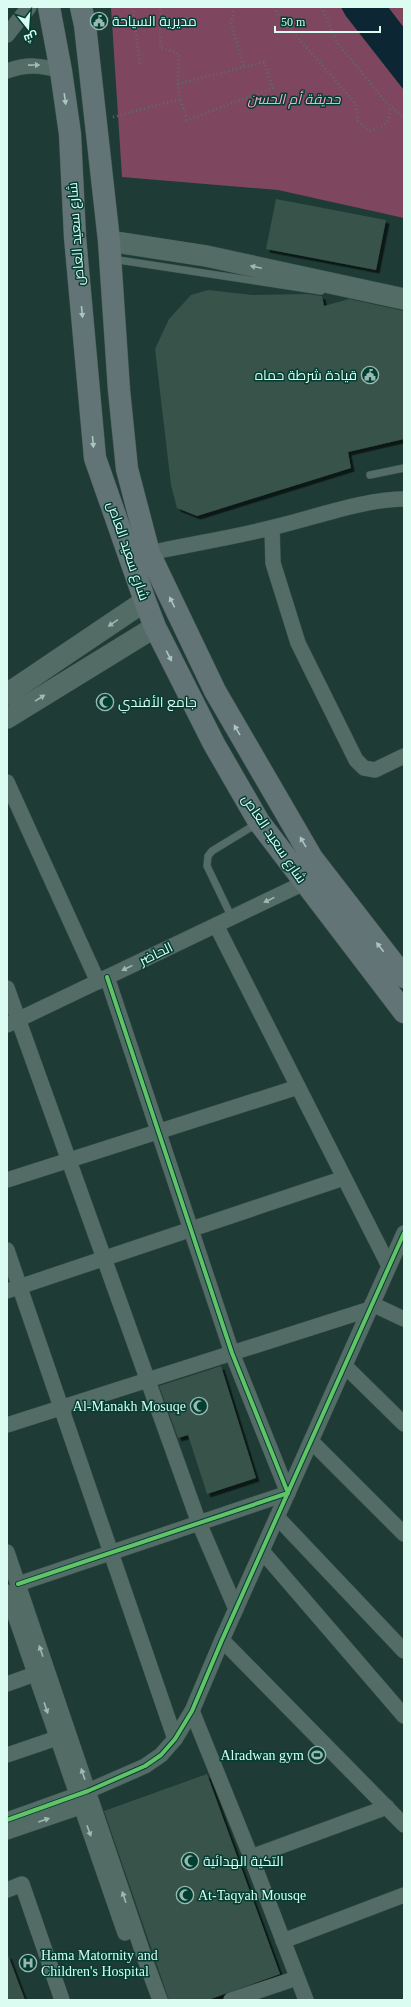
<svg xmlns="http://www.w3.org/2000/svg" width="411" height="2007" font-family="'Times New Roman',Cairo,serif">
  <style>
    .green { fill: #7e475f }
    .water { fill: #0c2733 }
    .building { fill: #375348; filter: url(#shadow) }
    .lines { fill: none; stroke-linecap: round; stroke-linejoin: round }
    .service-casing { stroke: #3f5650; stroke-width: 8 }
    .minor-casing { stroke: #3f5650; stroke-width: 16 }
    .secondary-casing { stroke: #3f5650; stroke-width: 22 }
    .primary-casing { stroke: #3f5650; stroke-width: 23 }
    .path { stroke: #596f6a; stroke-width: 2.5; stroke-dasharray: 1 3; stroke-linecap: butt }
    .service { stroke: #546c66; stroke-width: 7 }
    .minor { stroke: #546c66; stroke-width: 15 }
    .secondary { stroke: #546c66; stroke-width: 21 }
    .primary { stroke: #627475; stroke-width: 22 }
    .cycleway-casing { stroke: #023e32; stroke-width: 6 }
    .cycleway { stroke: #61c268; stroke-width: 4 }
    .oneway { fill: #9ebbb2 }
    .oneway2 { fill: #aac6bf }
    .labels { text-anchor: middle; dominant-baseline: central; stroke-width: 3; stroke-linejoin: round; paint-order: stroke }
    .poi-label { font-size: 14px; fill: #dafcf1; stroke: #023e32; text-anchor: start }
    .park-label { font-size: 14px; font-style: italic; fill: #fea8c9; stroke: #023e32 }
    .street-label { font-size: 14px; fill: #dafcf1; stroke: #023e32 }
  </style>
  <defs>
    <filter id="shadow"><feDropShadow dx="3.5" dy="3.5" stdDeviation="0" flood-color="#0009"/></filter>
  </defs>
  <rect width="100%" height="100%" fill="#1f3b35"/>
  <g class="green">
    <path d="M111,7H341L346,16L404,90V218L278,190L122,177Z"/>
    <path d="M388,7H404V28Z"/>
  </g>
  <path class="water" d="M341,7H388L404,28V90L346,16Z"/>
  <g class="building">
    <path d="M276,199L386,220L376,270L266,249Z"/>
    <path d="M208,290L252,295L307,294L322,296L324,306L349,299L404,311V439L348,452L351,468L197,516L177,508L171,485L155,349L169,319L191,295Z"/>
    <path d="M221,1366L256,1478L207,1494L188,1435L178,1438L159,1386Z"/>
    <path d="M207,1774L280,1974L208,2000H169L104,1811Z"/>
    <path d="M7,1955H8L25,2000H7Z"/>
  </g>
  <g class="lines">
    <defs>
      <g id="service">
        <path d="M112,259L321,291"/>
        <path d="M370,475L404,468"/>
        <path d="M232,918L207,866L208,856L212,851L258,823"/>
      </g>
      <g id="minor">
        <path d="M7,35L29,7"/>
        <path d="M7,71C27,64 41,65 61,71"/>
        <path d="M272,528L273,563L298,643L356,760L364,768L375,770L404,756"/>
        <path d="M149,553C190,544 232,538 274,527C313,518 364,499 404,499"/>
        <path d="M7,782L98,982"/>
        <path d="M216,925L389,1266"/>
        <path d="M7,988L199,1523L236,1609"/>
        <path d="M7,1025L304,883"/>
        <path d="M7,1180L298,1087"/>
        <path d="M7,1250L175,1739"/>
        <path d="M7,1291L344,1178"/>
        <path d="M372,1304L404,1319"/>
        <path d="M345,1366L404,1424"/>
        <path d="M7,1425L370,1309"/>
        <path d="M311,1441L404,1534"/>
        <path d="M277,1517L404,1651"/>
        <path d="M262,1551L404,1716"/>
        <path d="M7,1552L146,1962L160,2000"/>
        <path d="M18,1584L288,1493L232,1353L107,977"/>
        <path d="M7,1592L125,1933"/>
        <path d="M222,1640L404,1825"/>
        <path d="M7,1684L35,1674"/>
        <path d="M192,1711L251,1857L306,2000"/>
        <path d="M7,1755L57,1738"/>
        <path d="M7,1820L88,1791L145,1766L161,1755L175,1739L192,1711L222,1640L404,1233"/>
        <path d="M7,1832L89,1804"/>
        <path d="M251,1857L387,1807"/>
        <path d="M7,1890L22,1884L62,2000"/>
        <path d="M283,1941L404,1895"/>
        <path d="M231,2000L297,1978"/>
      </g>
      <g id="secondary">
        <path d="M109,241L206,256L404,299"/>
        <path d="M7,694L145,601"/>
        <path d="M7,718L155,627"/>
      </g>
      <g id="primary">
        <path d="M49,7L61,71L70,134L75,237L95,458L145,601L155,627L214,744L259,822L404,1012"/>
        <path d="M81,7L85,25L109,241L119,390L127,469L149,553L215,691L312,858L404,977"/>
      </g>
    </defs>
    <use href="#service" class="service-casing"/>
    <use href="#minor" class="minor-casing"/>
    <use href="#secondary" class="secondary-casing"/>
    <use href="#primary" class="primary-casing"/>
    <g class="path">
      <path d="M133,7L140,65"/>
      <path d="M234,7L231,23L244,67"/>
      <path d="M274,7L279,16L356,104L358,121L369,131C385,126 390,124 390,106"/>
      <path d="M321,7L338,44L385,101L404,118"/>
      <path d="M178,84L264,62L273,88L187,120L180,99"/>
      <path d="M113,117L180,99L178,84L179,54L160,47L161,7"/>
    </g>
    <use href="#service" class="service"/>
    <use href="#minor" class="minor"/>
    <use href="#secondary" class="secondary"/>
    <use href="#primary" class="primary"/>
    <defs>
      <g id="cycleway">
        <path d="M18,1584L288,1493L232,1353L107,977"/>
        <path d="M7,1820L88,1791L145,1766L161,1755L175,1739L192,1711L222,1640L404,1233"/>
      </g>
    </defs>
    <use href="#cycleway" class="cycleway-casing"/>
    <use href="#cycleway" class="cycleway"/>
  </g>
  <defs><path id="oneway-solid" d="M-6-.8H1V-3.2L6.5 0L1 3.2V.8H-6Z"/></defs>
  <g class="oneway">
    <use href="#oneway-solid" transform="translate(34 65) rotate(-1)"/>
    <use href="#oneway-solid" transform="translate(256 267) rotate(-168)"/>
    <use href="#oneway-solid" transform="translate(113 623) rotate(146)"/>
    <use href="#oneway-solid" transform="translate(40 698) rotate(-32)"/>
    <use href="#oneway-solid" transform="translate(269 900) rotate(154)"/>
    <use href="#oneway-solid" transform="translate(127 968) rotate(154)"/>
    <use href="#oneway-solid" transform="translate(41 1651) rotate(-109)"/>
    <use href="#oneway-solid" transform="translate(46 1708) rotate(71)"/>
    <use href="#oneway-solid" transform="translate(83 1774) rotate(-109)"/>
    <use href="#oneway-solid" transform="translate(44 1820) rotate(-19)"/>
    <use href="#oneway-solid" transform="translate(89 1831) rotate(70)"/>
    <use href="#oneway-solid" transform="translate(124 1897) rotate(-109)"/>
  </g>
  <g class="oneway2">
    <use href="#oneway-solid" transform="translate(65 99) rotate(82)"/>
    <use href="#oneway-solid" transform="translate(82 312) rotate(85)"/>
    <use href="#oneway-solid" transform="translate(93 442) rotate(85)"/>
    <use href="#oneway-solid" transform="translate(172 602) rotate(-116)"/>
    <use href="#oneway-solid" transform="translate(169 656) rotate(63)"/>
    <use href="#oneway-solid" transform="translate(237 730) rotate(-120)"/>
    <use href="#oneway-solid" transform="translate(303 842) rotate(-120)"/>
    <use href="#oneway-solid" transform="translate(380 947) rotate(-128)"/>
  </g>
  <defs>
    <symbol id="civic-ring" viewBox="-11 -11 22 22"><circle r="9.5" fill="#023e32" stroke="#99b8af" stroke-width="1.5"/><path d="M-.6-6.5H3V-4.5H.6V-3L4-1V1h2V6H-6V1h2V-1L-.6-3ZM-1.2 2.5V6h2.4V2.5Z" fill="#99b8af"/></symbol>
    <symbol id="mosque-ring" viewBox="-11 -11 22 22"><circle r="9.5" fill="#023e32" stroke="#99b8af" stroke-width="1.5"/><path d="M3.5-4.9A6 6 0 1 0 3.5 4.9A5 5 0 1 1 3.5-4.9Z" fill="#99b8af"/></symbol>
    <symbol id="stadium-ring" viewBox="-11 -11 22 22"><circle r="9.5" fill="#023e32" stroke="#99b8af" stroke-width="1.5"/><path d="M0-5a6.5 5 0 1 0 0 10a6.5 5 0 1 0 0-10ZM-3.5-1.8h7v3.6h-7Z" fill="#99b8af"/></symbol>
    <symbol id="hospital-ring" viewBox="-11 -11 22 22"><circle r="9.5" fill="#023e32" stroke="#99b8af" stroke-width="1.5"/><path d="M-5-5h3v3.5h4V-5h3V5h-3V1.5h-4V5h-3Z" fill="#99b8af"/></symbol>
  </defs>
  <g fill-rule="evenodd">
    <use href="#civic-ring" x="89" y="11" width="20" height="20"/>
    <use href="#civic-ring" x="360" y="365" width="20" height="20"/>
    <use href="#mosque-ring" x="95" y="692" width="20" height="20"/>
    <use href="#mosque-ring" x="189" y="1396" width="20" height="20"/>
    <use href="#stadium-ring" x="307" y="1745" width="20" height="20"/>
    <use href="#mosque-ring" x="180" y="1851" width="20" height="20"/>
    <use href="#mosque-ring" x="175" y="1885" width="20" height="20"/>
    <use href="#hospital-ring" x="18" y="1953" width="20" height="20"/>
  </g>
  <g class="labels">
    <g class="poi-label">
      <text x="112" y="21">مديرية السياحة</text>
      <text x="357" y="375" text-anchor="end">قيادة شرطة حماه</text>
      <text x="118" y="702">جامع الأفندي</text>
      <text x="186" y="1406" text-anchor="end">Al-Manakh Mosuqe</text>
      <text x="304" y="1755" text-anchor="end">Alradwan gym</text>
      <text x="203" y="1861">التكية الهدائية</text>
      <text x="198" y="1895">At-Taqyah Mousqe</text>
      <text x="41" y="1955">Hama Matornity and<tspan x="41" dy="16">Children's Hospital</tspan></text>
    </g>
    <g class="park-label">
      <text x="294" y="99">حديقة أم الحسن</text>
    </g>
    <g class="street-label">
      <text transform="translate(76 234) rotate(-94)">شارع سعيد العاص</text>
      <text transform="translate(128 551) rotate(71)">شارع سعيد العاص</text>
      <text transform="translate(274 839) rotate(56)">شارع سعيد العاص</text>
      <text transform="translate(156 954) rotate(-26)">الحاضر</text>
    </g>
  </g>
  <rect width="411" height="2007" fill="none" stroke="#dafcf1" stroke-width="16"/>
  <g transform="translate(28 28) rotate(163)" stroke="#023e32" stroke-width="3" paint-order="stroke">
  <path d="M0-3L7 15L0 10L-7 15Z" fill="#dafcf1"/>
  <text y="-6" font-size="11" font-weight="bold" text-anchor="middle" fill="#dafcf1">ش</text>
  </g>
  <path d="M275 26v6h105v-6" fill="none" stroke="#dafcf1" stroke-width="2"/>
  <text x="281" y="26" font-size="12" fill="#dafcf1" stroke="#023e32" stroke-width="3" paint-order="stroke">50 m</text>
</svg>
